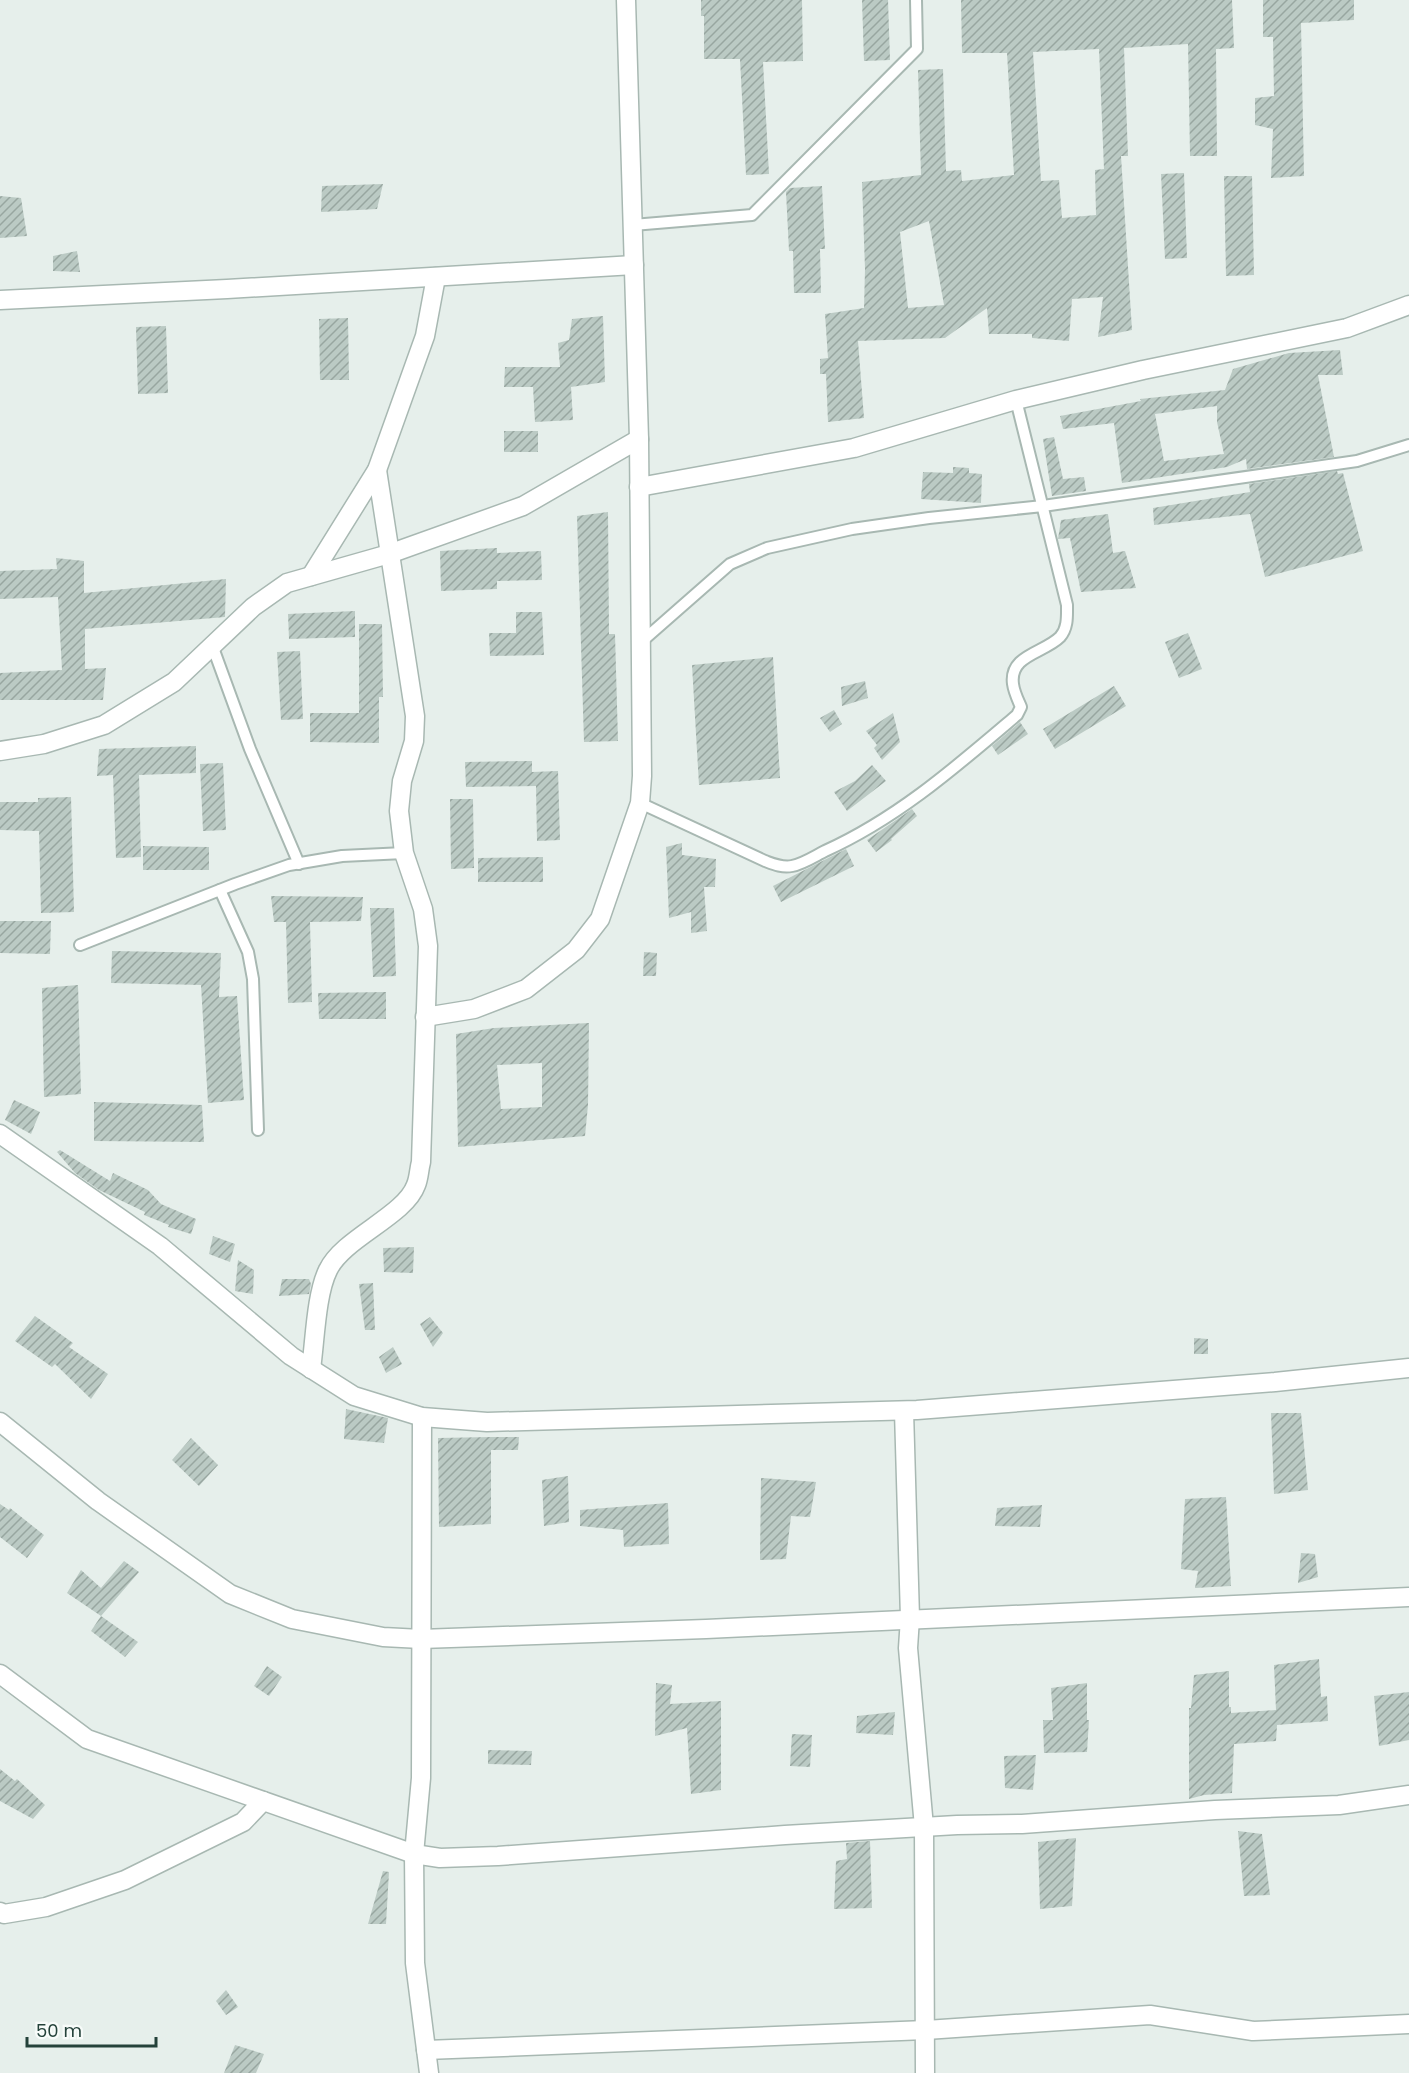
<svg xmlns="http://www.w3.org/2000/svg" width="1409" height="2073" font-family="Poppins,sans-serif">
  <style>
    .building { fill: url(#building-hatch); fill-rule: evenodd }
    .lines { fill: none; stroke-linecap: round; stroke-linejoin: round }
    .service-casing { stroke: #a8b8b2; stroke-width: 14 }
    .minor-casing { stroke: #a8b8b2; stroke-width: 21 }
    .service { stroke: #fff; stroke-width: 10 }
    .minor { stroke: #fff; stroke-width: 18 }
  </style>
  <defs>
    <pattern id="building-hatch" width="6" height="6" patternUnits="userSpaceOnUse" patternTransform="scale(1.5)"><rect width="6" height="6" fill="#bbcac4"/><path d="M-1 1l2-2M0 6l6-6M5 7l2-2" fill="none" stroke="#98a6a0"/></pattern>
  </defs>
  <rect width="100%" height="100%" fill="#e6efeb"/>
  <g class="building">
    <path d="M701,0H802L803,61L763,62L769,174L746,175L740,59H704V16H701Z"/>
    <path d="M862,0H888L890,60L864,61Z"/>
    <path d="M961,0H1232L1234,48L1216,49L1217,156H1190L1188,44L1124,48L1128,156H1121L1132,330L1098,337L1103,297L1072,299L1069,341L1032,338V334H989L987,308L945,338L858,341L864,418L828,422L826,374H820V359L828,358L825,314L864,308L865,269L862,182L921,175L918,70L943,69L946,171L961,170L962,181L1014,175L1007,53H962ZM1099,49L1104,169L1095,170L1096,215L1062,218L1059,180L1041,181L1033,52ZM929,221L944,305L908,308L900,232Z"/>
    <path d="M1263,0H1354V20L1301,23L1304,176L1271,178L1273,129L1255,125V98L1274,96L1273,37H1263Z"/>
    <path d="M1184,173L1187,258L1165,259L1161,174Z"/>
    <path d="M1224,176H1252L1254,275L1226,276Z"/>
    <path d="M383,184L377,209L321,212L322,186Z"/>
    <path d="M822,186L825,249H820L821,293H794L793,251H789L786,192L790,188Z"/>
    <path d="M0,196L21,198L27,236L0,238Z"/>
    <path d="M77,251L80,272L53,271V256Z"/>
    <path d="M603,316L605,382L571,387L573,420L535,422L533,387H504L505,367H560L558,343L569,340L572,319Z"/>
    <path d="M348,318L349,380H320L319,319Z"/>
    <path d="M166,326L168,393L138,394L136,327Z"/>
    <path d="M1340,350L1343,375H1318L1334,457L1247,469L1246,459L1227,467L1122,483L1114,423L1063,429L1060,416L1141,401L1140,399L1225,390L1233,369L1289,353ZM1217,406V422L1224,454L1164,461L1155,414Z"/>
    <rect x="504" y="431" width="34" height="21"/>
    <path d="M1054,437L1063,479L1084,477L1086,491L1052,496L1043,439Z"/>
    <path d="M953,467L969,468V473L982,474L981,503L921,499L923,472L953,473Z"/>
    <path d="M1337,471L1338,474L1343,473L1363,551L1265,577L1250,514L1154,525L1153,508L1250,492L1249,484Z"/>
    <path d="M608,512L609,634H615L618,741L584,742L577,516Z"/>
    <path d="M1108,514L1113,553L1125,551L1136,588L1081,592L1070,538L1058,539L1061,520Z"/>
    <path d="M497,548V553L541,551L542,580L497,581V589L441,591L440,551Z"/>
    <path d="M56,558L84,561V593L226,579L225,617L85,629V669L106,668L103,700H0V673L62,670L58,597L0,599V571L57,569Z"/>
    <path d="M355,611V637L289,639L288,614Z"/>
    <path d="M516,612H542L544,655L490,656L489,633H516Z"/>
    <path d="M359,624H382L383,697H379V743L310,742V713H359Z"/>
    <path d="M1188,633L1202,669L1179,678L1165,642Z"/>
    <path d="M300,651L303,719L281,720L277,652Z"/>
    <path d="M773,657L780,778L699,785L692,665Z"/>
    <path d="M865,681L868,698L842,706L841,687Z"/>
    <path d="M1114,686L1126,706L1055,749L1043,729Z"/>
    <path d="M834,710L842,724L830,732L820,718Z"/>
    <path d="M893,713L900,742L882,760L874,748L877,745L866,731Z"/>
    <path d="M1020,722L1028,734L998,755L992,746Z"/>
    <path d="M196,746V773L139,775L141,857L116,858L113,775L97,776L99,749Z"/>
    <path d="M532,761V772L558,771L560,840L537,841L536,786L466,787L465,762Z"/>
    <path d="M223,763L226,830L203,831L200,764Z"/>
    <path d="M872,765L886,781L847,811L834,792L855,781Z"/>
    <path d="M71,797L74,912L41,913L39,831L0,830V802H38V798Z"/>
    <path d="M450,799H473L474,868L451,869Z"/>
    <path d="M912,809L917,816L891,839L892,840L876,852L867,840Z"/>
    <path d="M682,843V855L716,859L715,887H704L707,931L691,933V912L669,918L666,847Z"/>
    <path d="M143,846L209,847V870H143Z"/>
    <path d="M846,849L854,866L781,902L773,886Z"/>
    <path d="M543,857V882H478V858Z"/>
    <path d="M271,896L363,897L361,921L310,922L312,1002L288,1003L286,922H274Z"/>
    <path d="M370,908H394L396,976L373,977Z"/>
    <path d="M0,921H51L50,954L0,953Z"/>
    <path d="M112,951L221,953L219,997L237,996L244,1100L208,1103L201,985L111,983Z"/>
    <path d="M644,952L657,953L656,976H643Z"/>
    <path d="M78,985L81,1094L44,1097L42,988Z"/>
    <path d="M386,992V1019H319L318,993Z"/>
    <path d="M589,1023L588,1105L585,1136L458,1147L456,1034L494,1028ZM542,1063V1107L501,1109L497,1065Z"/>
    <path d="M14,1100L40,1112L31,1134L5,1120Z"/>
    <path d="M94,1102L202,1105L204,1142L94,1141Z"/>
    <path d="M60,1150L110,1181L113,1173L148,1190L161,1204L196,1219L191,1234L168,1227L169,1225L144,1215L145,1212L99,1190L75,1173L57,1152Z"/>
    <path d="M213,1236L235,1244L230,1262L209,1254Z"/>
    <path d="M414,1247L413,1273L384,1272L383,1248Z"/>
    <path d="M238,1260L254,1270L253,1294L235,1291Z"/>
    <path d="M282,1279H309L311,1284L309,1294L279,1296Z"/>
    <path d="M373,1283L375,1330H365L359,1284Z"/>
    <path d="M35,1316L73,1343L69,1347L108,1374L91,1399L55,1364L52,1367L15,1341Z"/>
    <path d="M430,1317L443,1333L433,1347L420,1324Z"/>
    <path d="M1194,1338L1208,1339V1354H1194Z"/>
    <path d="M393,1347L402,1364L386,1373L379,1357Z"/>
    <path d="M346,1409L388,1418L384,1443L344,1439Z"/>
    <path d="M1271,1413H1301L1308,1490L1274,1494Z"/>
    <path d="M491,1437H519L518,1450H491V1524L439,1527L438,1438Z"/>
    <path d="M191,1438L218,1465L199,1486L172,1460Z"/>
    <path d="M568,1476L569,1522L544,1526L542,1480Z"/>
    <path d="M761,1478L816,1482L810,1517L791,1516L786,1559L760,1560Z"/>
    <path d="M1226,1497L1231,1586L1195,1588L1198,1571L1181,1569L1185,1499Z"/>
    <path d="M668,1503L669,1544L624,1547L623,1530L580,1526V1510Z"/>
    <path d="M0,1504L9,1510L10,1508L44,1535L27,1558L0,1537Z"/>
    <path d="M1042,1505L1040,1527L995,1526L997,1508Z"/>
    <path d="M1301,1553L1315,1554L1318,1577L1298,1583Z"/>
    <path d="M124,1561L139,1572L101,1616L67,1593L81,1570L101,1588Z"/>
    <path d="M101,1616L138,1642L125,1657L91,1631Z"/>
    <path d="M1319,1659L1321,1697L1327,1696L1328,1721L1277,1725L1276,1741L1234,1744L1232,1793L1204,1795L1189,1799V1708H1191L1194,1675L1229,1671V1707H1231V1713L1276,1710L1274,1665Z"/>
    <path d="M267,1666L282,1677L269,1696L254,1686Z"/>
    <path d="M656,1683L672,1685L670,1704L721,1701V1790L691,1794L687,1728L655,1736Z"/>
    <path d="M1087,1683V1720H1089L1087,1752L1044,1753L1043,1720H1053L1051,1688Z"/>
    <path d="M1409,1692V1740L1379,1746L1374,1696Z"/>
    <path d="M895,1712L893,1735L856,1733L857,1716Z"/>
    <path d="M792,1734L812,1735L810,1767L790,1766Z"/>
    <path d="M488,1750L532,1751L531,1765L488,1764Z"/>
    <path d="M1036,1755L1033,1790L1005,1788L1004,1756Z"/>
    <path d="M0,1769L15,1781L17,1779L45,1805L33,1819L0,1801Z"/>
    <path d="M1238,1831L1262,1834L1270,1895L1244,1896Z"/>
    <path d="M1076,1838L1072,1906L1040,1909L1038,1842Z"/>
    <path d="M870,1841L872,1908L834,1909L836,1861L847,1859L846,1843Z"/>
    <path d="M383,1871L389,1872L386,1924H368Z"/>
    <path d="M226,1990L238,2007L226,2015L216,2001Z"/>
    <path d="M235,2045L264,2054L256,2073H224Z"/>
  </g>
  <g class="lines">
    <defs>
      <g id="service">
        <path d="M633,225L752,215L917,49L916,0"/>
        <path d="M640,643L730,564L767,548L852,529L929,518L1043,506L1357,461L1409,445"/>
        <path d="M212,645L250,749L299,864"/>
        <path d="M640,803L765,861C773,864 782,868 792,866C803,864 815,856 825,851C898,818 957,766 1017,715L1021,707C1018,700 1014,692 1013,684C1009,655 1044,653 1060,637C1068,628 1067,616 1067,605L1016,400"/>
        <path d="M220,890L248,952L253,979L258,1130"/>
        <path d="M80,945L235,884L289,865L342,856L404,853"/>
      </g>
      <g id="minor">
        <path d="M0,300L227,289L634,265"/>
        <path d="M639,487L854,448L1016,400L1143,370L1347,328L1409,305"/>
        <path d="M311,576L377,470L425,336L436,277"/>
        <path d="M0,751L44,744L104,725L174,682L253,607L287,583L389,554L523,506L639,439"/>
        <path d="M425,1017L474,1009L526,989L576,950L600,919L640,803L642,776L639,439L626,0"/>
        <path d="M0,1134L160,1246L291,1356L354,1396L422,1417L487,1422L917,1410L1275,1382L1409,1368"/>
        <path d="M311,1369C315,1341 316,1294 328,1270C343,1238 405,1216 416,1185C419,1178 419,1169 421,1162L428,946L423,909L404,853L399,811L402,781L414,741L415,716L377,470"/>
        <path d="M904,1411L910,1618L908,1648L924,1827L925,2073"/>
        <path d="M422,1417L421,1778L414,1854L415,1963L429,2073"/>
        <path d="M0,1422L98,1501L230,1594L292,1619L383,1637L421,1639L706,1629L1409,1597"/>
        <path d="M0,1674L87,1739L414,1854L440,1858L498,1856L785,1835L957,1825L1022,1824L1215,1810L1339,1805L1409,1795"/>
        <path d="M0,1912L4,1914L46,1907L125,1880L243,1822L263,1801"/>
        <path d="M426,2050L926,2030L1150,2015L1253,2031L1409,2024"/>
      </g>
    </defs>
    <use href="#service" class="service-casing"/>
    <use href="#minor" class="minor-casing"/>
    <use href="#service" class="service"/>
    <use href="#minor" class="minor"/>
  </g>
  <path d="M27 2037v9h129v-9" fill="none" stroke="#24423a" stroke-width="3"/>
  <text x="36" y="2037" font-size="18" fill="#24423a" stroke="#f7fbf9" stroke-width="4.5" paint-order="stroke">50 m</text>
</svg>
